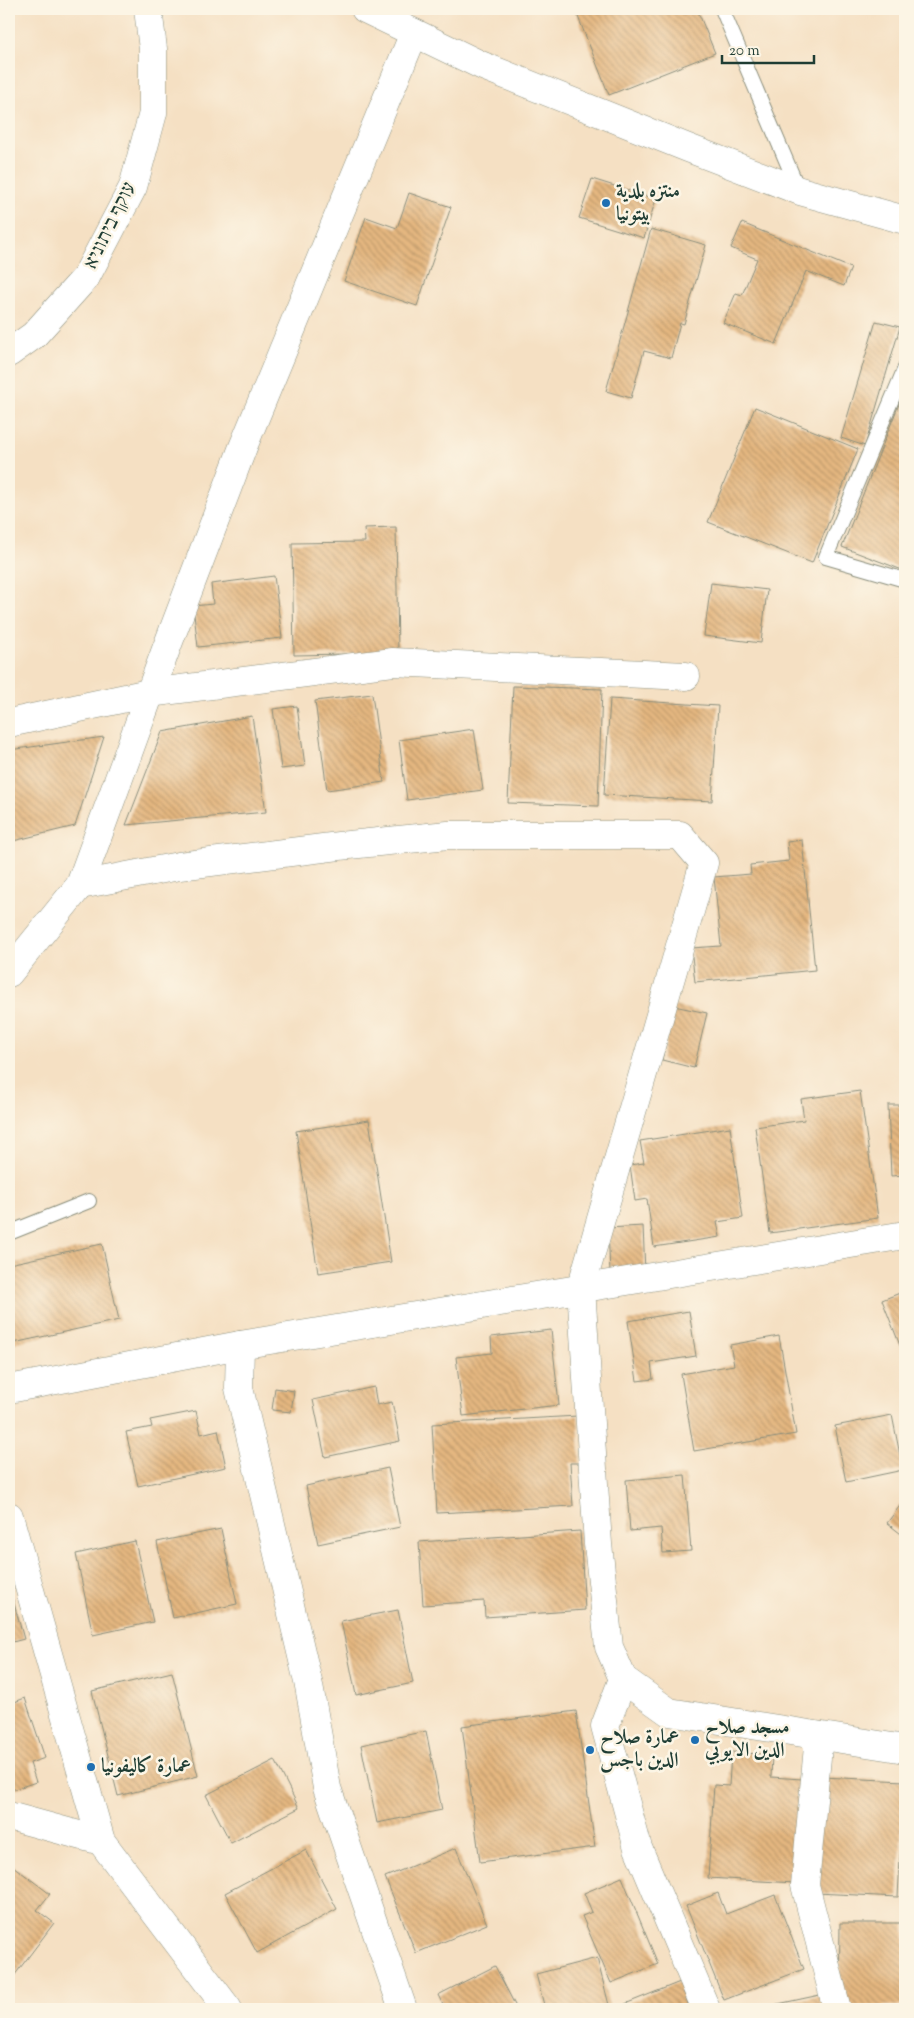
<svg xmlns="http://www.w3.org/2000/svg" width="914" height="2018" font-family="'Sorts Mill Goudy',Amiri,'Frank Ruhl Libre',serif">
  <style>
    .building { fill: url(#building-back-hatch) }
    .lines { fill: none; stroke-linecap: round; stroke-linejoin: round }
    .lane-casing { stroke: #8a8e7c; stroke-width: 16 }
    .street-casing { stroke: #8a8e7c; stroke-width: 29 }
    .secondary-casing { stroke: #8a8e7c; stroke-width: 29 }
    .lane { stroke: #fff; stroke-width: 14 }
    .street { stroke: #fff; stroke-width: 28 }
    .secondary { stroke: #fff; stroke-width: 28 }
    .poi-dot { fill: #1f6fb2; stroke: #fcf5e5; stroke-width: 2 }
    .labels { text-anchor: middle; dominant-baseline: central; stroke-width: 5; stroke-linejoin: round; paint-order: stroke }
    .poi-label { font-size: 20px; font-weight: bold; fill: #1f3d34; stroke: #fcf5e5; text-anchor: start }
    .street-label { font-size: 20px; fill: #1f3d34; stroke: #fcf5e5 }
  </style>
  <defs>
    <pattern id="building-back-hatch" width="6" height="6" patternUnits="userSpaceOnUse" patternTransform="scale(1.25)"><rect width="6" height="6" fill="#e5b780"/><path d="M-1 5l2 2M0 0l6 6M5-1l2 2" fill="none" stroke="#b9966a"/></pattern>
  </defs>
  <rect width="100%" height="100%" fill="#fcf5e5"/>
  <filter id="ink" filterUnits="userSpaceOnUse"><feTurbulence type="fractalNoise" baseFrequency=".02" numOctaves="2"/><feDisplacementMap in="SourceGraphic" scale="10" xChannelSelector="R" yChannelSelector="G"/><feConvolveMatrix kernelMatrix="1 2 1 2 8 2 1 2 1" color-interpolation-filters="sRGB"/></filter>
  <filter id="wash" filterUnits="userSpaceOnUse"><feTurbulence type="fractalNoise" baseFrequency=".0096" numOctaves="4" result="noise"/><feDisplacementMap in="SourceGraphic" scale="20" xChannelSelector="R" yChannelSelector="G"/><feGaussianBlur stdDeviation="1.12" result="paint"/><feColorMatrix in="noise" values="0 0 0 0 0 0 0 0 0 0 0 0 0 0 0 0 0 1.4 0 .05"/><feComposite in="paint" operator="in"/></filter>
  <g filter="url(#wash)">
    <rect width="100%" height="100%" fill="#f5e0c3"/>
    <g id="blocks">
      <g class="building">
        <path d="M575,9H697L715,53L609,95Z"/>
        <path d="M592,179L656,199L644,238L579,218Z"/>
        <path d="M409,193L451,207L417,306L344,281L366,217L397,228Z"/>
        <path d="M742,223L851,268L844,286L806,271L776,344L723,323L736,293L742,295L757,259L731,248Z"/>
        <path d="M651,229L706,245L684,324L680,323L671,358L644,351L631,398L606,391Z"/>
        <path d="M876,321L900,327L865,446L841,438Z"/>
        <path d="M905,389V571L842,547Z"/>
        <path d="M755,407L858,449L812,563L708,522Z"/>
        <path d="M396,527L398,653L294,655L292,543L365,542L364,528Z"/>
        <path d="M274,576L282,638L198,647L193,606L213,604L211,584Z"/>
        <path d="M711,583L767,590L761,643L704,636Z"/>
        <path d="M513,686L602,689L598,806L508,803Z"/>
        <path d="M372,694L384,782L327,790L315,701Z"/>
        <path d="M610,699L718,706L712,801L604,795Z"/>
        <path d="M297,706L305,766L281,769L273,709Z"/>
        <path d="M252,716L266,812L126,825L162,732Z"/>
        <path d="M474,729L483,790L407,800L399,740Z"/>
        <path d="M104,737L75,826L9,842V750Z"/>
        <path d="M802,840L815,970L695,982L691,948L721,946L714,877L751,874L750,865L789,861L787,842Z"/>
        <path d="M674,1006L707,1013L694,1068L662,1060Z"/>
        <path d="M860,1091L878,1218L770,1233L755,1127L804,1120L801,1099Z"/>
        <path d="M888,1105H905V1175L891,1176Z"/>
        <path d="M369,1120L391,1262L318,1273L296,1131Z"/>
        <path d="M730,1127L743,1218L717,1222L720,1237L654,1247L647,1199L635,1201L630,1165L644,1163L640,1141Z"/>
        <path d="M643,1226L645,1272L610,1273L608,1228Z"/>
        <path d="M102,1244L119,1320L9,1344V1264Z"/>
        <path d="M905,1291V1358L882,1300Z"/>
        <path d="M689,1311L696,1356L651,1363L653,1379L637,1381L628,1321Z"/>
        <path d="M551,1330L559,1405L463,1416L456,1357L492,1353L491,1337Z"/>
        <path d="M779,1336L796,1434L694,1451L681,1374L734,1365L730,1345Z"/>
        <path d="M374,1387L377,1405L392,1402L400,1441L325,1457L313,1400Z"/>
        <path d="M275,1388L294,1391L291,1412L272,1410Z"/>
        <path d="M196,1411L201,1434L218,1430L226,1467L138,1486L126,1432L152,1427L150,1420Z"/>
        <path d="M892,1415L903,1470L846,1482L835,1426Z"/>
        <path d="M578,1416L580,1463H570L573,1506L437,1513L432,1424Z"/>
        <path d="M388,1468L400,1527L318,1544L306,1486Z"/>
        <path d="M685,1475L691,1551L663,1553L661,1528L630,1531L626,1480Z"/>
        <path d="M905,1499V1537L887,1523Z"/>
        <path d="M221,1529L237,1604L173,1618L157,1542Z"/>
        <path d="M580,1531L585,1610L485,1617L484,1601L423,1605L419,1542Z"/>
        <path d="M135,1541L153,1622L93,1635L76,1554Z"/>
        <path d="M9,1586L24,1639L9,1643Z"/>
        <path d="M398,1610L413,1683L356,1695L341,1621Z"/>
        <path d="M172,1672L198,1776L118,1796L92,1691Z"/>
        <path d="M25,1698L45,1758L30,1763L36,1782L9,1791V1704Z"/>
        <path d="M576,1711L595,1847L480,1862L462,1726Z"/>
        <path d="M426,1731L442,1810L377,1823L361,1745Z"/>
        <path d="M731,1752L772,1755L771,1777L802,1779L795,1883L708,1878L714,1785L729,1786Z"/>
        <path d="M275,1760L299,1808L231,1843L206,1795Z"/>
        <path d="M822,1777L904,1781L898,1897L816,1893Z"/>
        <path d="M456,1848L487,1924L416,1953L385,1877Z"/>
        <path d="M306,1850L337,1909L257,1953L225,1893Z"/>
        <path d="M9,1863L50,1894L37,1910L54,1923L14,1976L9,1972Z"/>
        <path d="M622,1877L658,1964L611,1983L582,1916L592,1912L584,1893Z"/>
        <path d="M718,1893L726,1914L775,1895L804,1969L724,2000L686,1906Z"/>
        <path d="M840,1923H905V2006H839Z"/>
        <path d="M597,1958L610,2009H545L536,1974Z"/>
        <path d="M495,1966L517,2009H445L438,1995Z"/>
        <path d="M680,1982L690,2009H627L625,2004Z"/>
        <path d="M829,1993L832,2009H764V2007Z"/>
      </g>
    </g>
  </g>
  <g filter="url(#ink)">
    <use href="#blocks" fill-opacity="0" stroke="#8a8e7c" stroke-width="1"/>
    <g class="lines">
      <defs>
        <g id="lane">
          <path d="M722,9L799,191"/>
          <path d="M905,368L826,557L905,580"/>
          <path d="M9,1233L89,1201"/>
        </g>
        <g id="street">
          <path d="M365,9L483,66L688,148L800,191L905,220"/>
          <path d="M9,723L149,693L393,662L686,676"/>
          <path d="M80,885L179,866L339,846L448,835H680L704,863L581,1288L598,1544L609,1647L623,1679L669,1712L905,1749"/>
          <path d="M9,973L80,885L165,652L243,447L414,33"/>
          <path d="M240,1345L239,1388L309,1686L327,1788L403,2009"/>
          <path d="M9,1516L101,1841L228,2009"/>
          <path d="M623,1679L605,1726L638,1848L706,2009"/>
          <path d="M819,1736L805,1885L837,2009"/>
          <path d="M9,1816L101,1841"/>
        </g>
        <g id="secondary">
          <path d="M9,353L34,335L86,277L133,187L153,113V49L148,9"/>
          <path d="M9,1389L240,1345L905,1235"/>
        </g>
      </defs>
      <use href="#lane" class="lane-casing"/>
      <use href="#street" class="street-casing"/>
      <use href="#secondary" class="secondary-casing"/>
      <use href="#lane" class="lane"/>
      <use href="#street" class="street"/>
      <use href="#secondary" class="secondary"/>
    </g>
  </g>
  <g class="poi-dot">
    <circle cx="606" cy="203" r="5"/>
    <circle cx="695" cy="1740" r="5"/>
    <circle cx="590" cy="1750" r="5"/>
    <circle cx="91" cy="1767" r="5"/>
  </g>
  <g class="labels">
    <g class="poi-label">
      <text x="616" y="192">منتزه بلدية<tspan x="616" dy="23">بيتونيا</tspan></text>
      <text x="705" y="1728">مسجد صلاح<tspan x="705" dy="23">الدين الايوبي</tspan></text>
      <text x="600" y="1738">عمارة صلاح<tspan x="600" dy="23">الدين باجس</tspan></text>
      <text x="101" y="1767">عمارة كاليفونيا</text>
    </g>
    <g class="street-label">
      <text transform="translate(111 226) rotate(-64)">עוקף ביתוניא</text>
    </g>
  </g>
  <rect width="914" height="2018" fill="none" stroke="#fcf5e5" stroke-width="30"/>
  <path d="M722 55v8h92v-8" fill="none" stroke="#1f3d34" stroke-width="2.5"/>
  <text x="729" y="55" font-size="15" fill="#1f3d34" stroke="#fcf5e5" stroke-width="4" paint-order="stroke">20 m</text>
</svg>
